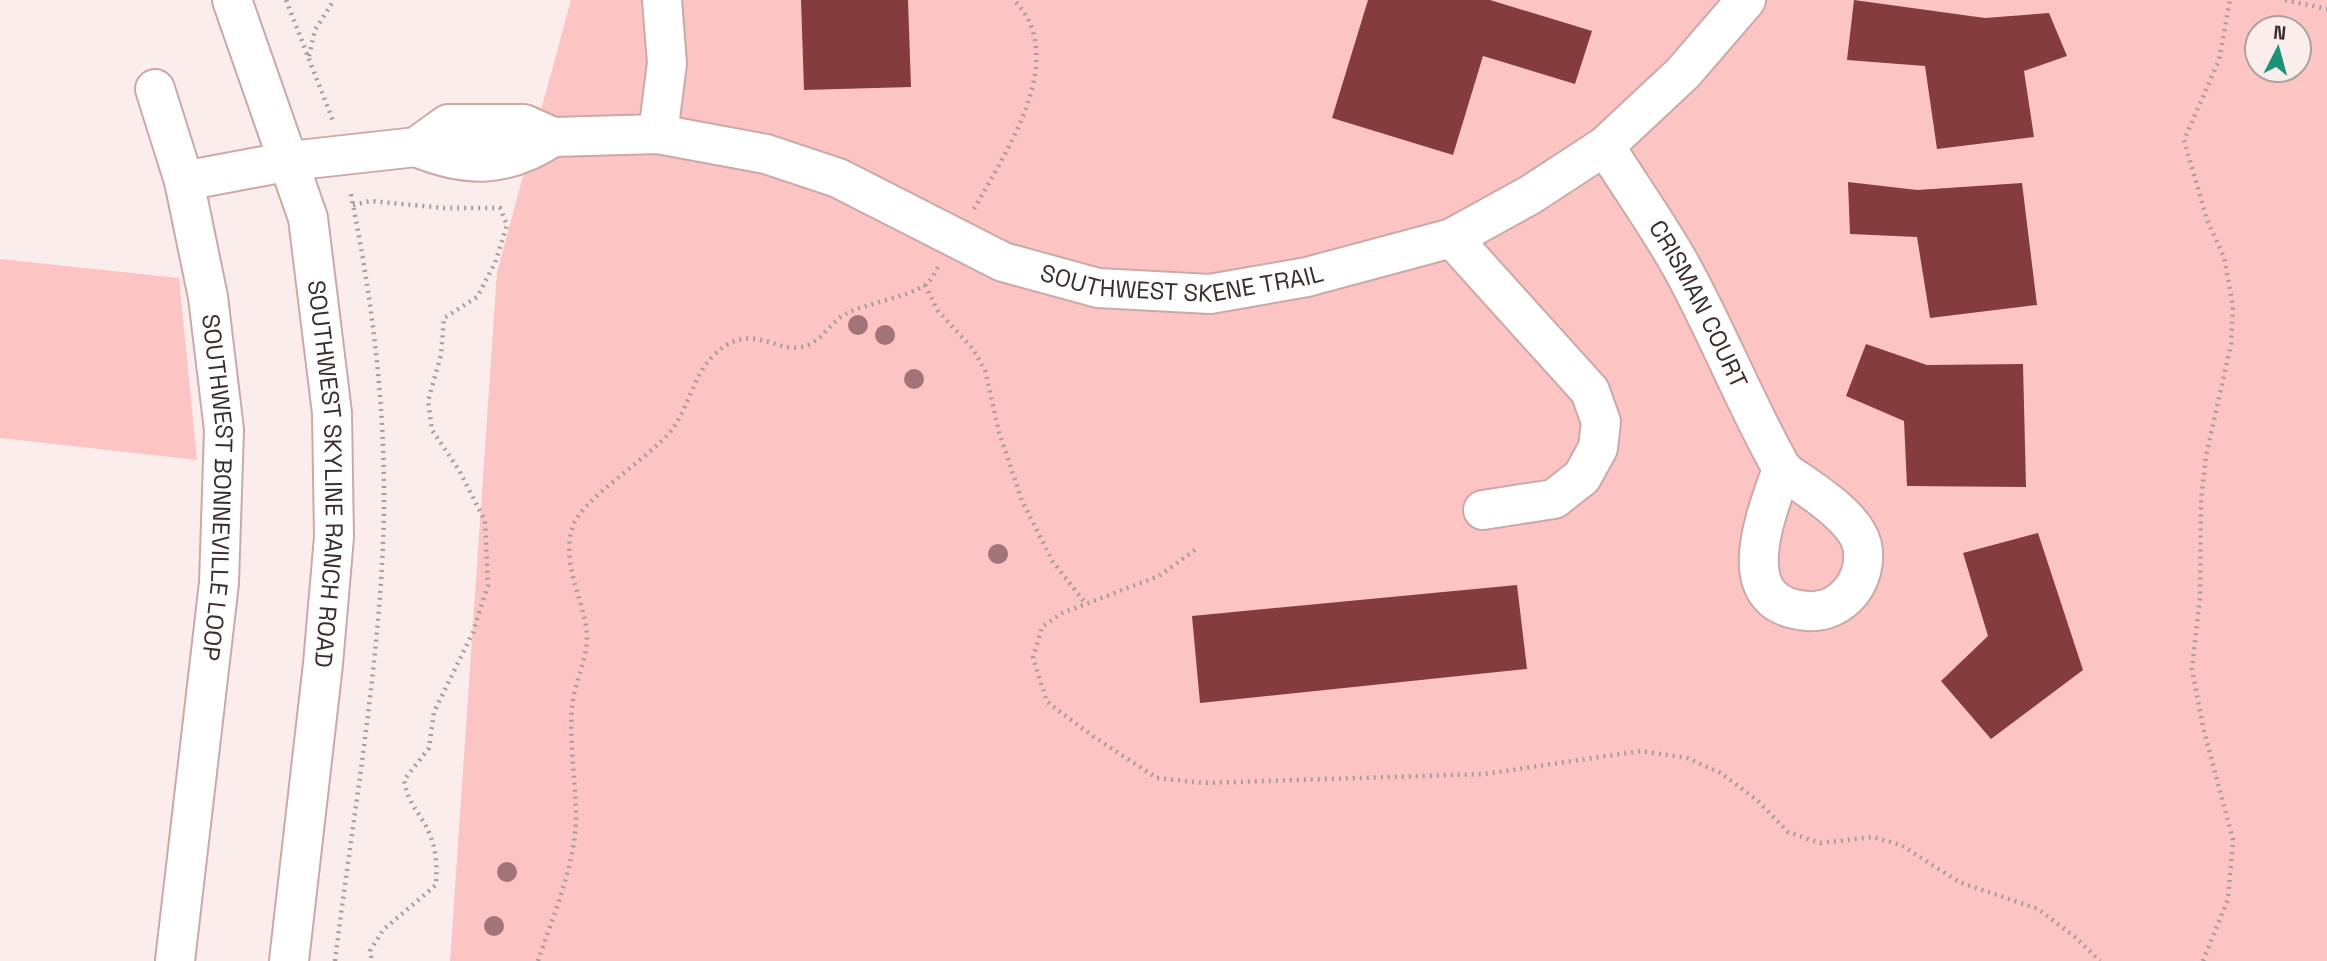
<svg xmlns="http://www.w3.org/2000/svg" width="2327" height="961" font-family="'Space Grotesk',sans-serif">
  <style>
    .green { fill: #fcc5c4; fill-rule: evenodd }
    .building { fill: #853c3f }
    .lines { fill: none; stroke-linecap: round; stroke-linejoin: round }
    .minor-casing { stroke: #cba9a8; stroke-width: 42 }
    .path { stroke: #aa9b9b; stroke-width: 4.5; stroke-dasharray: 2 5; stroke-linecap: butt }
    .minor { stroke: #fff; stroke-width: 38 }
    .tree { fill: #a27378 }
    .labels { text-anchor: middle; stroke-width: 7; stroke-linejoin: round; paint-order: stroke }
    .street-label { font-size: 24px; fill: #3b2d2d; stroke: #fceded }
  </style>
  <rect width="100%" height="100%" fill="#fceded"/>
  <path class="green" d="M571,0H2327V961H450L497,272ZM2257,28H2299V70H2257Z
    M0,259L179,278L197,460L0,438Z"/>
  <path class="building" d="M801,0H908L911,87L804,90Z
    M1368,0H1490L1592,31L1575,84L1483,56L1453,155L1332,118Z
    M1854,0L1985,18L2049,13L2067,56L2024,71L2034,137L1937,149L1925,66L1847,60Z
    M1848,182L1917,190L2022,183L2037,305L1930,318L1917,237L1850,234Z
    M1866,344L1927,365L2023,364L2026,487L1907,486L1904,421L1846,396Z
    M2038,533L2083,670L1991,739L1941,681L1988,636L1963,553Z
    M1517,585L1527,669L1200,703L1192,616Z"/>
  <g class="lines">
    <g class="minor-casing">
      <g id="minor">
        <path id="s1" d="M232,0L308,218L332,413L334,537L323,664L289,961"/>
        <path id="s2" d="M155,89L184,181L208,297L224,430L219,583L175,961"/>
        <path d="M658,134L667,63L662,0"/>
        <path id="s3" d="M1605,146C1630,186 1658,225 1681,266C1717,331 1744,401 1780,465C1785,474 1796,479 1804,485C1823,498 1856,521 1862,545C1869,579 1843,614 1807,611C1728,605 1766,515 1782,469"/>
        <path d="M416,147C467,168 506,168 553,137"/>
        <path id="s4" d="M184,181L290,161L416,147L448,124H524L553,137L658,134L766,154L838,178L1003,262L1098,288L1210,294L1307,277L1452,238L1530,195L1605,146L1683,73L1746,0"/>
        <path d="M1452,238L1590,391L1601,422L1598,448L1582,477L1554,499L1483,510"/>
      </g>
    </g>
    <path class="path" d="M286,0L333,121
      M2285,0L2327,9
      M309,56L315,30L334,0
      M353,205L370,201L444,208H500L507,225L495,263L477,297L444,318L441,355L428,401L432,430L459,470L485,521L488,585L473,632L434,712L429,748L404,780C409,808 421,812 430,835C437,852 437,868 436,885L383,930L370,951L372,961
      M974,209C1005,153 1071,58 1014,0
      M925,285L938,311L973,349L985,370L999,432L1022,501L1053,562L1086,604
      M1195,550L1159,576L1062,613L1042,627L1033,658L1047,702L1094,737L1157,778L1203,783L1484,774L1641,751L1687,758L1721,773L1758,801L1788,832L1820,843L1873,837L1901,845L1959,882L2038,909L2075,937L2100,961
      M335,961C352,823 377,683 383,544C388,425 374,307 350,190
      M538,961C553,916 575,866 576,818C576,781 569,745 572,707C574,684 588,658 587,635C584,597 560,565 573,526C583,498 648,459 671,431C688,409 693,377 712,357C752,315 779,360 810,344C824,337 833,320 847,313C868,303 909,297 926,284C931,281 935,272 938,267
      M2203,961L2228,899L2233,840L2203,727L2192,669L2200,597L2201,500L2206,456L2231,344L2233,306L2224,257L2207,220L2184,140L2219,60L2230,0"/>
    <use href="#minor" class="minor"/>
  </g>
  <g class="tree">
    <circle cx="858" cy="325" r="10"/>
    <circle cx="885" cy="335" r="10"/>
    <circle cx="914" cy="379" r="10"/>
    <circle cx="998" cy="554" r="10"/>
    <circle cx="507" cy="872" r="10"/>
    <circle cx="494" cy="926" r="10"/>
  </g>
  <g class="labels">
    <g class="street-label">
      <text dy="8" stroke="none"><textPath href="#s4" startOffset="1040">SOUTHWEST SKENE TRAIL</textPath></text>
      <text dy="8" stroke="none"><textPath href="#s3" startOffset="184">CRISMAN COURT</textPath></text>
      <text dy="8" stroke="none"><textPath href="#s1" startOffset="488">SOUTHWEST SKYLINE RANCH ROAD</textPath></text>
      <text dy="8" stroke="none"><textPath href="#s2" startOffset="406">SOUTHWEST BONNEVILLE LOOP</textPath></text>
    </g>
  </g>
  <g transform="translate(2278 49) rotate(6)"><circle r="33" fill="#fceded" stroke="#afa0a0" stroke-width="2"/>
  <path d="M0-5L12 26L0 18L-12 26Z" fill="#1c9276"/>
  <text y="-10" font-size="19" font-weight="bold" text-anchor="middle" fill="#3b2d2d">N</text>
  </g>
</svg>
